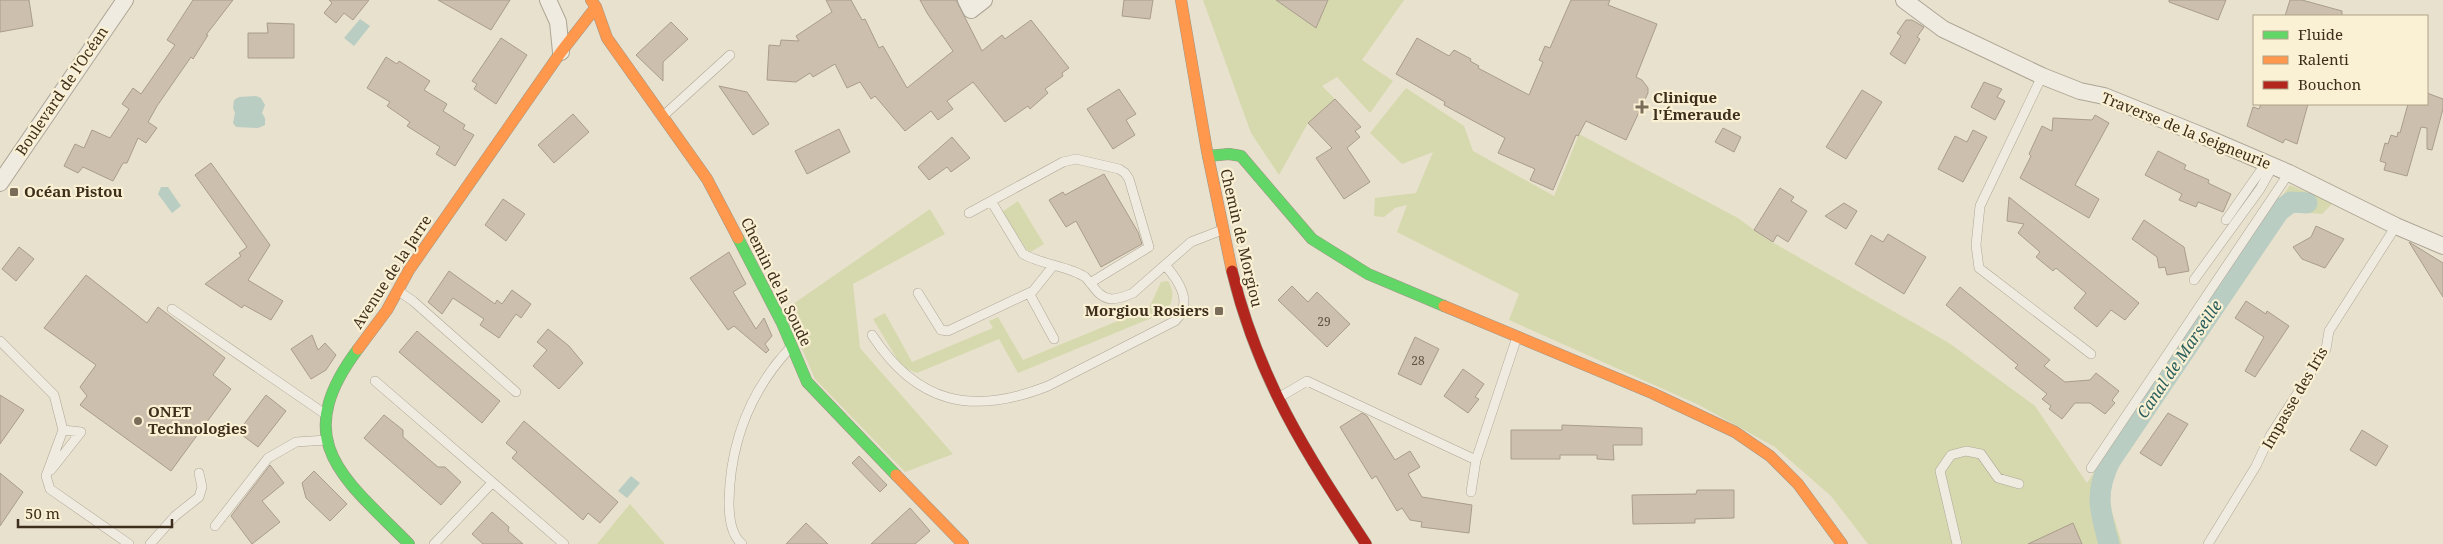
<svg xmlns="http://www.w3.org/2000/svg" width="2443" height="544" font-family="'Noto Serif',serif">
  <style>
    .green { fill: #d6d9ae }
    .water { fill: #b9cdc2 }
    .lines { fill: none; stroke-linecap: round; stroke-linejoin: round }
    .canal { stroke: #b9cdc2; stroke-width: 21 }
    .building { fill: #ccbfad; stroke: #a99c8c }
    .lane-casing { stroke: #ada696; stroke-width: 10 }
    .street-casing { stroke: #ada696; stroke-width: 18 }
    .fast-casing { stroke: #9d9586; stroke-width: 12 }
    .slow-casing { stroke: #9d9586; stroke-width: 12 }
    .jam-casing { stroke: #9d9586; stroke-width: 12 }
    .lane { stroke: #f0ebe0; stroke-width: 9 }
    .street { stroke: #f0ebe0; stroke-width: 16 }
    .fast { stroke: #63d668; stroke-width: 11 }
    .slow { stroke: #ff974d; stroke-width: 11 }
    .jam { stroke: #b3261e; stroke-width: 11 }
    .poi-dot { fill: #7a6d5a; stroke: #faf0d3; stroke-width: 2 }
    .labels { text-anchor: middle; stroke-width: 4.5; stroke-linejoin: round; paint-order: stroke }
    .number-label { font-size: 12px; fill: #625240 }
    .street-label { font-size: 15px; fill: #3e2e1c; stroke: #faf0d3 }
    .poi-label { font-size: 15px; font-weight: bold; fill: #3e2e1c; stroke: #faf0d3; text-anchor: start }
    .water-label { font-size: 16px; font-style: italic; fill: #2a5f5f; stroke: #faf0d3 }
  </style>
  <rect width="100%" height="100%" fill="#e8e1cd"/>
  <path class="green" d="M1203,0H1276L1316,28L1328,0H1404L1362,60L1393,81L1370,113L1337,77L1322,86L1335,99L1308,123L1279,175L1251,133Z
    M1406,88L1464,126L1473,151L1554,196L1579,134L1738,218L1765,238L1949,343L2035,406L2087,483L2290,185L2333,203L2322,214L2287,211L2113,473L2108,499L2122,544H1868L1831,496L1775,447L1699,405L1509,320L1519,294L1397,232L1407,205L1395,208L1384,217L1374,216L1375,198L1416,193L1433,152L1402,164L1370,133Z
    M1018,201L1044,244L1029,253L1002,212Z
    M930,209L945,234L853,284L860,348L953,454L905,472L815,379L786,312L796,302Z
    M1168,281C1175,293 1173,301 1166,312L1018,373L999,339L917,373L902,367L873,319L885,313L912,362L993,328L989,321L998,317L1023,360L1149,308L1161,282Z
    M630,504L665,544H597Z"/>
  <path class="water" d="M360,19L370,26L354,46L344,38Z
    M256,96L261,98L265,105L262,113L265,118V125L258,128L236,127L233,123L235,113L233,108L234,100L239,97Z
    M161,187H168L181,206L172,213L158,194Z
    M631,476L640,483L627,498L618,491Z"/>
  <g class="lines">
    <path class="canal" d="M2109,544C2100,511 2094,494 2110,461L2279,211L2291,202L2307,203"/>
  </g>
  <path class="building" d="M0,0H29L33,26L0,32Z
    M193,0H233L206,35H208L193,59L191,57L157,106L148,122L157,128L146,143L138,138L127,163H123L113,181L83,167L78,173L64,166L75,144L84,148L92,130L110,138L129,109L122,104L133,88L141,94L175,45L167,40Z
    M329,0H369L353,20L344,13L336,23L324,13L332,3Z
    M438,0H510L491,30Z
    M826,0H851L862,20L865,19L879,48L883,46L907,88L953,51L927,13L920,0H956L982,51L1002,35L1005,39L1031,20L1069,68L1062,73L1063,76L1045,89L1048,93L1030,109L1028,106L1005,122L973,82L947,101L953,109L938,120L931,111L905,131L875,96L871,99L860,82L847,88L835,64L813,77L810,73L796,82L767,80L769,45L780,46L781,40L799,41L796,36L832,12Z
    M1124,0H1153L1150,19L1122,16Z
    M1276,0H1328L1316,28Z
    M1571,0H1610L1608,5L1657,24L1636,77L1642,80L1648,88V93L1626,140L1586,121L1578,136L1576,135L1553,190L1530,180L1535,169L1498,153L1505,138L1444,105L1445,102L1396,74L1417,38L1449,56L1454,50L1471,59L1470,61L1479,66L1478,68L1529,95L1543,62L1539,60L1545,46L1550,48Z
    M2169,0H2226L2218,20L2169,2Z
    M2290,0H2302L2342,11V16H2285Z
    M1906,20H1912L1924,27L1917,37L1920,39L1905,64L1890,54L1901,36L1897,33Z
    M671,22L688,39L663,62V81L636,55Z
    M267,23L294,24V58H248V33H268Z
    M501,38L527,55L496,104L474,89L477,84L472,81Z
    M386,57L397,64L399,61L430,81L424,90L447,104L443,111L465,125L463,129L474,135L455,166L436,154L440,147L407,126L410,122L387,106L390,102L367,88Z
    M1984,82L2002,89L1997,97L2005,101L1995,120L1971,107Z
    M719,86L747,92L769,124L753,135Z
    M1119,89L1136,114L1126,120L1135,135L1113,149L1087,109Z
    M1862,90L1882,102L1846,159L1826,147Z
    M2427,93L2443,99V109L2432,150L2427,149V128L2421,127L2407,176L2384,170L2386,163L2380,161L2385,143L2388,144L2391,135L2397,137L2398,132L2400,133L2408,104H2427Z
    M1335,99L1361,127L1355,131L1360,137L1347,148L1370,182L1344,199L1316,158L1332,148L1308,123Z
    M2261,104H2308L2297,144L2285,139L2283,143L2247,126L2253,107L2259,109Z
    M573,114L589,132L554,163L538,145Z
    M2095,115L2109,123L2075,185L2099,199L2089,218L2020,178L2031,156L2029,154L2042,126L2052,131L2053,118L2092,120Z
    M1723,128L1741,137L1734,152L1715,142Z
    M839,129L850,152L807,174L795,151Z
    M1973,130L1987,137L1963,182L1938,169L1955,136L1967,142Z
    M952,137L970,158L951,172L947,167L929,180L918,167Z
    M2158,151L2186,165L2184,169L2209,180L2208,183L2231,194L2223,212L2198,202L2196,207L2179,200L2182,194L2145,175Z
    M211,163L270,245L248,280L283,301L271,320L244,305L242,308L205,284L241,256L239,253L247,247L195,175Z
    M1104,174L1138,232L1142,244L1101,267L1076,221L1066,227L1049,200L1063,192L1065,195Z
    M1780,188L1794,197L1791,201L1807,211L1788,242L1777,235L1773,242L1754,230Z
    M2009,197L2139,303L2125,320L2111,310L2097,327L2074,308L2086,293L2056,268L2053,271L2036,257L2040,252L2018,233L2024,224L2007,221Z
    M503,199L525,214L506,241L485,225Z
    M1844,203L1857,211L1846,229L1825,216Z
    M2144,220L2184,247L2189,271L2167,275L2165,267L2159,268L2157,257L2132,239Z
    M2316,226L2344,239L2325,268L2302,259L2293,247L2311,237Z
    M1888,234L1926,257L1904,294L1855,264L1871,235L1883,242Z
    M2409,242L2443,263V297Z
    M19,247L34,259L16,281L2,269Z
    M729,252L746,284L733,292L756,329L764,318L772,336L765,344L769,350L766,353L734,326L728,330L690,278Z
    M449,271L495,304L497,300L502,304L512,290L531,304L521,318L516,314L499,338L480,325L484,319L453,298L442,314L428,302Z
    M86,275L147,323L158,307L225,358L213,375L231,389L171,471L80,405L87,396L80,387L96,365L44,328Z
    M1292,286L1308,302L1317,292L1350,324L1327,347L1278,300Z
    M1960,287L2050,360L2044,366L2065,382L2090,380L2096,373L2119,391L2112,400L2115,403L2105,414L2090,403H2075L2062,419L2049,409L2051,406L2042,399L2047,394L2015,368L2018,365L1946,305Z
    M2246,301L2266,314L2267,311L2289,326L2255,377L2245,371L2264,337L2235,318Z
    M548,329L569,346L583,363L559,389L533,366L547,350L537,342Z
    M417,331L500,401L482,423L399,352Z
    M312,335L318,350L325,343L336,355L326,370L311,379L291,349Z
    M1415,337L1439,349L1421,385L1398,374Z
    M1463,369L1484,384L1475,397L1479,399L1468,413L1444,396Z
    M0,395L24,410L0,444Z
    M266,395L286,411L258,447L238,432Z
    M1362,413L1367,416L1395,460L1410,451L1420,467L1408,474L1422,497L1472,505L1469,533L1421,527L1422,522L1410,520L1402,508L1397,511L1376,476L1372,479L1340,427Z
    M2168,413L2188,424L2161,466L2140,453Z
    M384,415L403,430V437L425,456L438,467H445L461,482L441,505L364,438Z
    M524,421L618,502L600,523L588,513L583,520L512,458L517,452L506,443Z
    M1562,425L1642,428V445H1613L1614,460L1597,459V455H1560V459H1511V430H1562Z
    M2362,430L2388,446L2376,466L2350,450Z
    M859,456L887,485L880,492L852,463Z
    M270,465L284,483L262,501L280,522L252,544L231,516Z
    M314,471L347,504L330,521L306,498L302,483Z
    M0,473L23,492L0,526Z
    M1697,490H1734V518L1695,519V523L1633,524L1632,495L1696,494Z
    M910,508L930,531L915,544H871Z
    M492,512L509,527L508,531L523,544H483L472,534Z
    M806,523L828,544H786Z
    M2073,523L2082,544H2028Z"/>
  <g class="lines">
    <g class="lane-casing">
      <path id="lane" d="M2042,76L1980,206L1976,245L1979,268L2091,354
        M662,117L730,55
        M991,201L1023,254C1040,264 1071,267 1085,277C1094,285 1097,297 1111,299C1119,299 1126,296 1133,293L1191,242L1222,230
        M969,213L1063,162L1076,159L1119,169L1125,173L1129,179L1149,247L1090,283
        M2226,220L2266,163
        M2194,280L2260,189L2273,166
        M400,292L413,301L516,392
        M918,293L941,330L948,331L1033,291L1053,266
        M1029,293L1054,339
        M172,309L325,414
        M872,335C917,404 972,416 1048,386L1175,321C1194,303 1179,281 1165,265
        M0,341L54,395L63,430L46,476L50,489L129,544
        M375,381L564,544
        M1278,398L1307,381L1476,460
        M2091,468L2289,173
        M51,470L81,432L63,430
        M1471,492L1476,460L1517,337
        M215,526L268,458L296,442L327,440
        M150,544L175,516L199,497L202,487L199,473
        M434,544L492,483
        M742,544C731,535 729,515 729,502C730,444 750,391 790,348
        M1957,544L1940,471L1951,455L1966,451L1981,454L1998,478L2019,484
        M2208,544L2256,466L2270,436L2326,349L2329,331L2396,226"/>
    </g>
    <g class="street-casing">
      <path id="street" d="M548,0L558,22L561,52
        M966,0L971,10L984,0
        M1904,0L1943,29L2042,76L2080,91L2104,96L2203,136L2289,173L2396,226L2443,246
        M0,183L125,0"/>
    </g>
    <g class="fast-casing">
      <path id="fast" d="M1208,156L1229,154L1241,156L1312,239L1368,274L1444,306
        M738,238L782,323L807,382L896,475
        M358,349C288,442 344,478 409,544"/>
    </g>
    <g class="slow-casing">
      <path id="slow" d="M591,0L596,7L607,38L707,179L738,238
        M1181,0L1207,151L1232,271
        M1444,306L1652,393L1735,432L1770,456L1798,484L1842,544
        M358,349L387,310L409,270L561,52L596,7
        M896,475L963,544"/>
    </g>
    <g class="jam-casing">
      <path id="jam" d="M1232,271C1258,379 1306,453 1366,544"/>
    </g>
    <use href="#lane" class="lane"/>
    <use href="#street" class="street"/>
    <use href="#fast" class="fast"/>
    <use href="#slow" class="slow"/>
    <use href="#jam" class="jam"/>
  </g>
  <g class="poi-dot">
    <path d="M1639.5 99.5h5v5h5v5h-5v5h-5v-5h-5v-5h5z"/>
    <rect x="9" y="187" width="10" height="10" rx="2.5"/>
    <rect x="1214" y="306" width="10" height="10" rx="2.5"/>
    <circle cx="138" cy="421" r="5"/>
  </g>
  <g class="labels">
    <g class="number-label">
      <text x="1324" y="326">29</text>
      <text x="1418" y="365">28</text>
    </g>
    <g class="street-label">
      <text transform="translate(62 91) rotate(-56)" y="5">Boulevard de l'Océan</text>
      <text transform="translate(2186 131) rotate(22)" y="5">Traverse de la Seigneurie</text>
      <text transform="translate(1241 238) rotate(77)" y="5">Chemin de Morgiou</text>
      <text transform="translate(392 272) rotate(-57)" y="5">Avenue de la Jarre</text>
      <text transform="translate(776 282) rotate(64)" y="5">Chemin de la Soude</text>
      <text transform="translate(2295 398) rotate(-60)" y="5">Impasse des Iris</text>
    </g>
    <g class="poi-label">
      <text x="1653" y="103">Clinique<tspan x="1653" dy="17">l'Émeraude</tspan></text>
      <text x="24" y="197">Océan Pistou</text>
      <text x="1209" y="316" text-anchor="end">Morgiou Rosiers</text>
      <text x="148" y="417">ONET<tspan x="148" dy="17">Technologies</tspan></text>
    </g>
    <g class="water-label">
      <text transform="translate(2179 359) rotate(-56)" y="6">Canal de Marseille</text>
    </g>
  </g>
  <rect x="2253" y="15" width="175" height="90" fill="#faf0d3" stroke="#afa28a"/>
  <rect x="2263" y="31" width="25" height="8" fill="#63d668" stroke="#afa28a"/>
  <text x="2298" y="40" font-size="15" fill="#3e2e1c">Fluide</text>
  <rect x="2263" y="56" width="25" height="8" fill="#ff974d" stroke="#afa28a"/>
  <text x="2298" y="65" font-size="15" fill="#3e2e1c">Ralenti</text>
  <rect x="2263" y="81" width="25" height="8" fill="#b3261e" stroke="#afa28a"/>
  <text x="2298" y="90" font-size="15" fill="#3e2e1c">Bouchon</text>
  <path d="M18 519v8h154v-8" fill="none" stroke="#3e2e1c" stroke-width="2.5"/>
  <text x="25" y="519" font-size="15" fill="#3e2e1c" stroke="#faf0d3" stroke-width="4" paint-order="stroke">50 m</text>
</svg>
